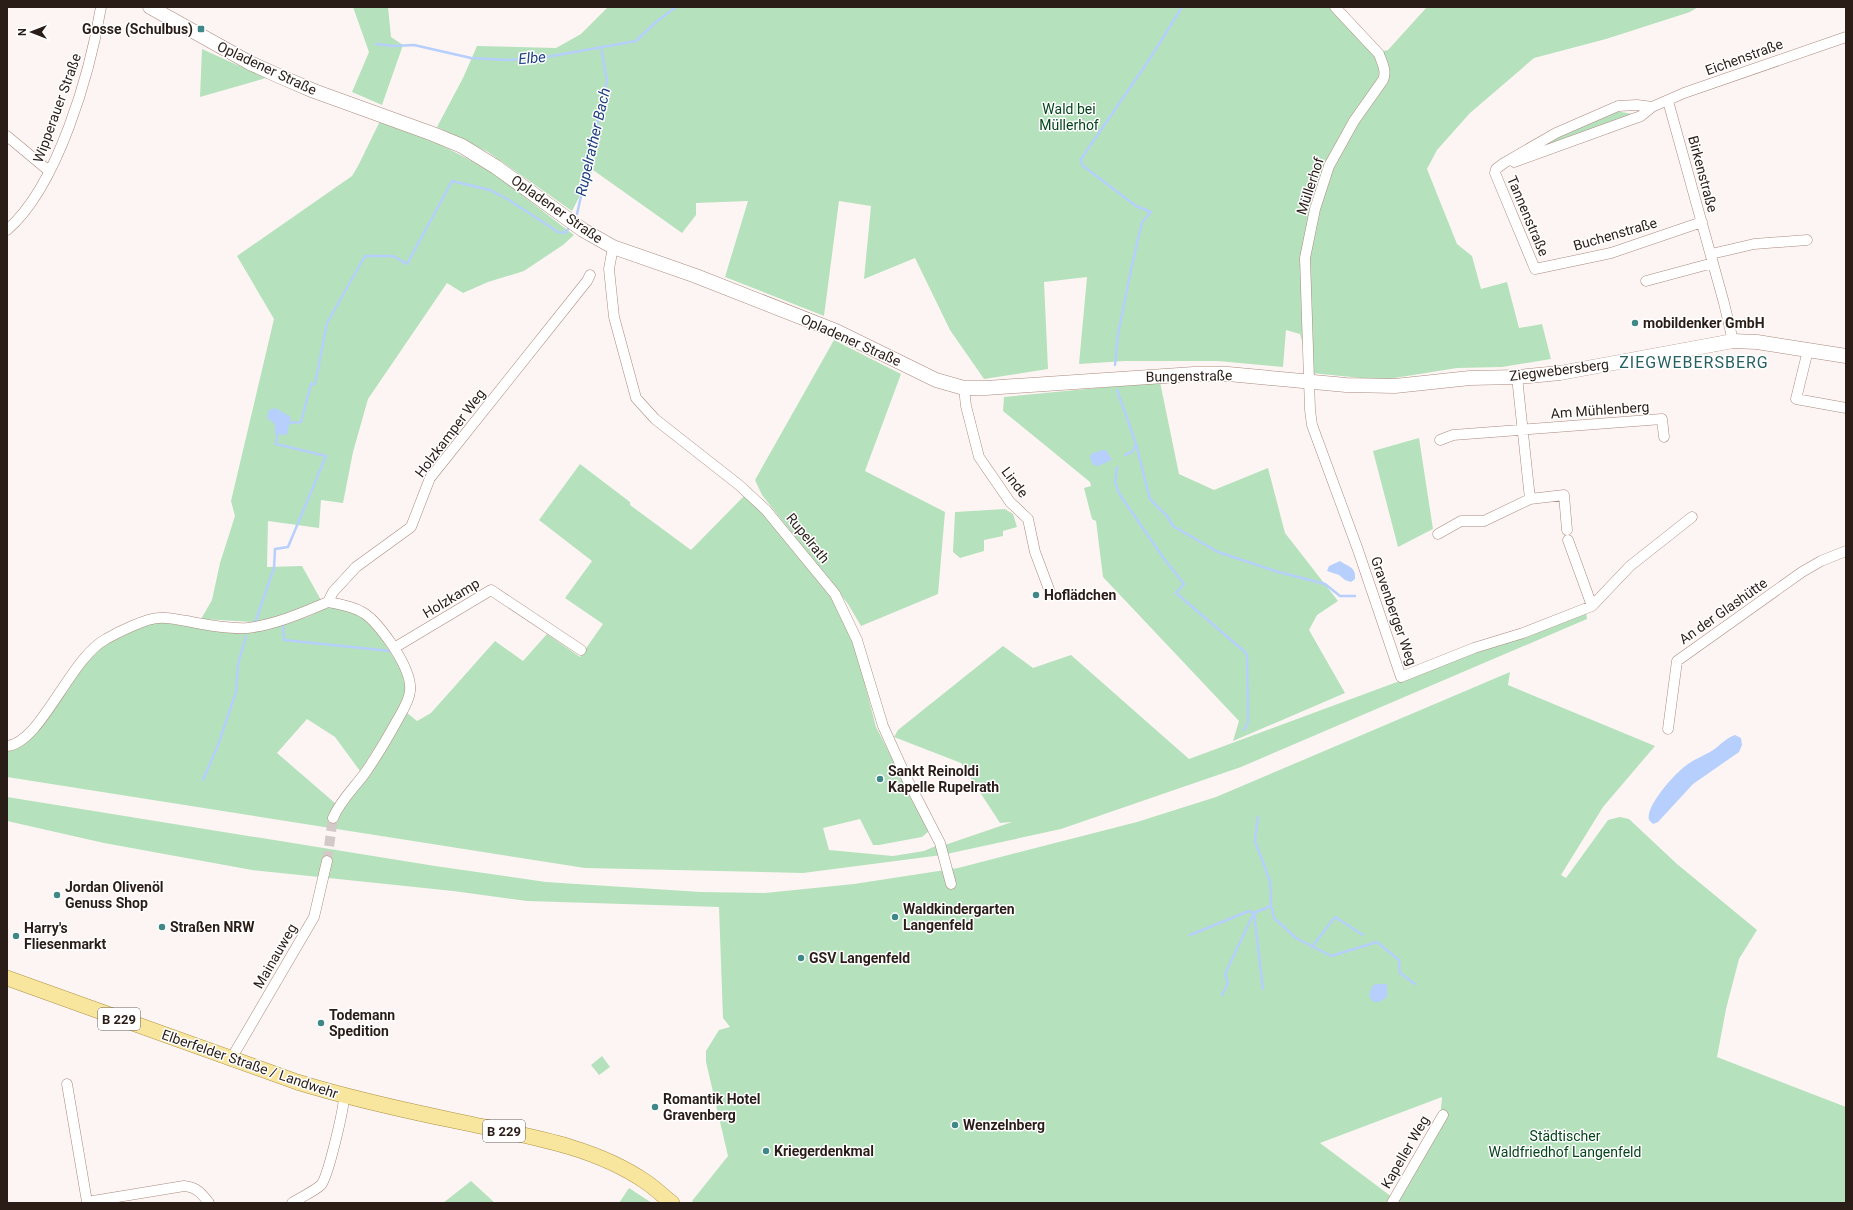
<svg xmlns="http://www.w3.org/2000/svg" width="1853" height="1210" font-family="Roboto,sans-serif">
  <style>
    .green { fill: #b5e2bc; fill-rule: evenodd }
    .water { fill: #b6cffc }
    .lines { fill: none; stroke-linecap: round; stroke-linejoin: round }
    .stream { stroke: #b6cffc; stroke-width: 2.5 }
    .street-tunnel { stroke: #d3cac7; stroke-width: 10; stroke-dasharray: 10 5; stroke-linecap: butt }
    .street-casing { stroke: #ab8a7e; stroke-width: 11 }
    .secondary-casing { stroke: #ab8a7e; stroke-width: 15 }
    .primary-casing { stroke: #ad9346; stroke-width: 16 }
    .street { stroke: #fff; stroke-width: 10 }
    .secondary { stroke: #fff; stroke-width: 14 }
    .primary { stroke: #f8e59e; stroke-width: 15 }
    .poi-dot { fill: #408888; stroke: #fff; stroke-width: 1.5 }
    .labels { text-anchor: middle; stroke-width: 3; stroke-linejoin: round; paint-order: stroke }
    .shield { fill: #fff; stroke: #6a615d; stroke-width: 1 }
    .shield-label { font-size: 13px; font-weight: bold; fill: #2a1d18 }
    .poi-label { font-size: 14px; font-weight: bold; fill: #2a1d18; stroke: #fff; text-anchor: start }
    .street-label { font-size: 14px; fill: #2a1d18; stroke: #fff }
    .park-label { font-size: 14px; fill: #04441a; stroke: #fff }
    .water-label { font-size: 15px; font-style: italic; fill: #204182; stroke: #fff }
    .quarter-label { font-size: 16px; letter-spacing: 1px; fill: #276161; stroke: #fff }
  </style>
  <rect width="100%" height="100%" fill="#fdf5f3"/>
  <path class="green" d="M353,7H388L391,37L403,45L382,105L352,92L369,52Z
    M608,7H1333L1373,53L1388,50L1427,7H1698L1690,12L1606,39L1534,58L1470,113L1437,150L1427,169L1457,244L1472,256L1481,289L1507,282L1519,328L1542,324L1551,359L1502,367L1457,368L1382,380L1311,373L1300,334L1286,330L1283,367L1218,361H1125L1079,364L1087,277L1044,282L1048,369L984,379L950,330L915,258L864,279L871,206L839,201L824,316L725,277L748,201L696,203V215L682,233L593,170L572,211L488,152L437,127L463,78L477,46L556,48L581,34Z
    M202,49L266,78L200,97Z
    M1616,111L1638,115L1539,152L1536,147Z
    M380,121L443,146L489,170L574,235L563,245L524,271L488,282L463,293L447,283L368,399L353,452L343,503L321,500L319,528L268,521L267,567L302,566L321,600L267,621L253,622L201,619L212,600L220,563L235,516L231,501L274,319L237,256L352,176L358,166Z
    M834,340L901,374L865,471L945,512L938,594L861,626L848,604L762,495L755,480Z
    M1160,382L1179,474L1214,490L1268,468L1285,533L1338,601L1317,615L1309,630L1345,693L1233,741L1239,721L1103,577L1096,521L1092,519L1084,488L1091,486L1090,482L1003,411L1004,397Z
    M1419,438L1433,529L1398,547L1373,451Z
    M580,464L630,502V505L691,550L745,495L760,508L830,594L854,642L876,727L929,831L922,837L879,845H873L860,819L823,828L829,850L893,856L924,851L938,845L942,846L1012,822L1000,823L961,763L894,737L898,730L1003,646L1033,668L1071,655L1189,759L1586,612L1587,619L1241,767L1061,829L942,855L803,873L585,868L7,777V751H11L31,736L97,649L153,621L238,634L307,617L329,607L358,613L372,624L401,669L406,690L398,712L360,771L335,737L307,719L277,753L343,810L386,749L406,712L417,721L431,713L495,641L523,661L547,634L580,657L603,624L565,598L592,561L539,520Z
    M1005,509L1013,514L1017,527L1003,531V536L984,540V551L960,558L953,552L955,512Z
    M1510,672L1508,685L1655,746L1603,807L1561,875L1566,878L1608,820L1620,817L1629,819L1677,864L1757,930L1739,959L1726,1009L1717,1057L1846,1107V1203H694L692,1201L728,1156L706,1062V1051L719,1030L730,1027L723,1018L719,907L527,901L453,891L252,870L104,843L7,821V797L435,866L546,882L701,892L765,893L854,884L958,868L1137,822L1216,797ZM1442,1097L1441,1109L1392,1197L1320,1143Z
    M602,1056L610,1067L599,1075L591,1065Z
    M471,1181L495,1203H443Z
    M629,1188L652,1203H619Z"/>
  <path class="water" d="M275,408L291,417L287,435L275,434V424L267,418L269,410Z
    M1102,450H1106L1112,460L1098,466L1093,465L1090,457L1091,454Z
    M1340,561C1349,567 1356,567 1355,579L1351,582L1345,580L1339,575L1327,571L1329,566Z
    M1735,735L1741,738L1742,745L1739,752L1693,784L1658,822L1653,824L1649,820C1645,806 1676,772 1688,764C1695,759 1703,756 1710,752C1719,747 1725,738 1735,735Z
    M1376,984H1387V997L1379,1002H1373L1369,996L1372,986Z"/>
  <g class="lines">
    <path class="stream" d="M376,44L393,46L414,45L471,58L507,60L541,58L636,41L656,22L676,7
      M577,214L607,81L601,47
      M1115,365L1118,334L1131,270L1142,222L1151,212L1136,206L1082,165L1081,159L1149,60L1182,7
      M1117,390L1136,444L1132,452L1125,455
      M287,423L301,422L311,384H315L327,323L365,256H393L407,264L452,181L490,190L509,200L558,232L565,233L569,228
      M1136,444L1150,499L1167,516L1173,526L1218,552L1275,571L1325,584L1340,596H1355
      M1117,467L1115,483L1120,495L1165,560L1184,584L1176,593L1244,651L1247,655L1248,714V723L1244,730
      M255,623L274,568L275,549L288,547L326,456L276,444L278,432
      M283,624L284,640L390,651
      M203,780L218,745L236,692L238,664L246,636
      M1258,817L1255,841L1270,881L1271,906L1274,918L1296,938L1331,956L1377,942L1399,960L1400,973L1415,984
      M1190,935L1249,911L1254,913L1263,989
      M1312,947L1335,917L1363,935
      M1222,995L1228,983L1225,974L1254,913L1271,906"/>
    <path class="street-tunnel" d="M327,861L333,818"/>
    <g class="street-casing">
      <path id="street" d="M1335,7L1379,54C1382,63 1387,71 1383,80L1354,121L1329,166L1315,209L1305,258L1310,410L1312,425L1358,550L1401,677L1474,648L1523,633L1592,606L1630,566L1692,517
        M1668,101L1724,303L1733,341
        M7,136L49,171
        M1514,162L1641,116L1652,107
        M1702,222L1611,253L1535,269L1495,173L1496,169L1504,163L1556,133L1618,106L1637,105L1652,107L1684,93L1846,37
        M7,230C58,186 90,73 101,7
        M613,247L609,269L614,317L636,398L655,419L739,485L766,510L835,594L857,640L883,726L907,779L940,843L951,884
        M1711,254L1754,244L1807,240
        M1646,281L1713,263
        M1808,350L1796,399L1846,408
        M1517,377L1530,499
        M964,388L966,406L979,457L1010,502L1028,519L1035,552L1050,592
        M1440,440L1453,435L1662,419L1664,437
        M1438,534L1461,521H1484L1530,499L1564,495L1567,530
        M1568,540L1592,606
        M328,602C364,608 370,614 391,643C399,655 412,676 410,691C409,701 403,710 398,719C388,737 377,756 365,773C354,788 340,801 333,818
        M394,648L491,590L581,650
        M1668,729L1677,661L1802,572L1821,561L1846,551
        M7,746C41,743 70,658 106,639C118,632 147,618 159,618C168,617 178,620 187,621C206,625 227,629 247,628C275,625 302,613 328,602L333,592L356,567L411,527L430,478L587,281L590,275
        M231,1059L314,917L327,861
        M67,1084L87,1202L184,1186C197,1187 202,1194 209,1203
        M292,1203C301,1197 313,1192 321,1185C328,1177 344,1109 344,1096
        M1392,1203L1443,1115"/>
    </g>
    <g class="secondary-casing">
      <path id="secondary" d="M150,7L250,63L279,76L314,91L433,134L462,146L496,167L583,230L613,247L696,276L836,331L936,380L964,388H986L1194,374H1228L1346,385L1395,386L1470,378L1517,377L1560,373L1733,341L1757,342L1846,356"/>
    </g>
    <g class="primary-casing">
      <path id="primary" d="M7,978L297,1082C349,1098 403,1110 456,1121C520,1135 591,1144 646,1182C655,1188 663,1196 672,1203"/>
    </g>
    <use href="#street" class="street"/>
    <use href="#secondary" class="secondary"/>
    <use href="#primary" class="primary"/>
  </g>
  <g class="poi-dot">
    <rect x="197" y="25" width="8" height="8" rx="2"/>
    <circle cx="1635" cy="323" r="4"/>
    <circle cx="1036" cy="595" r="4"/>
    <circle cx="880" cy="779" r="4"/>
    <circle cx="57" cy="895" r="4"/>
    <circle cx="895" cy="917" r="4"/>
    <circle cx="162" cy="927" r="4"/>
    <circle cx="16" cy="936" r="4"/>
    <circle cx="801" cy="958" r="4"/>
    <circle cx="321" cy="1023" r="4"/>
    <circle cx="655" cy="1107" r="4"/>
    <circle cx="955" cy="1125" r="4"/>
    <circle cx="766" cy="1151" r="4"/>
  </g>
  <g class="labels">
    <g class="shield">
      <rect x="98" y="1008" width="42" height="22" rx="3"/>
      <rect x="483" y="1120" width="42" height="22" rx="3"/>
    </g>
    <g class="shield-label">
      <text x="119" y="1024">B 229</text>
      <text x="504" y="1136">B 229</text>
    </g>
    <g class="poi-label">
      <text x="193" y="34" text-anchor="end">Gosse (Schulbus)</text>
      <text x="1643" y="328">mobildenker GmbH</text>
      <text x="1044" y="600">Hoflädchen</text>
      <text x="888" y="776">Sankt Reinoldi<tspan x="888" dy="16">Kapelle Rupelrath</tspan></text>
      <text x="65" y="892">Jordan Olivenöl<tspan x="65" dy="16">Genuss Shop</tspan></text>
      <text x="903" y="914">Waldkindergarten<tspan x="903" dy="16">Langenfeld</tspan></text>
      <text x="170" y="932">Straßen NRW</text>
      <text x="24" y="933">Harry's<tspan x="24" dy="16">Fliesenmarkt</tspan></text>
      <text x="809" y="963">GSV Langenfeld</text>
      <text x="329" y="1020">Todemann<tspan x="329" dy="16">Spedition</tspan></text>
      <text x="663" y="1104">Romantik Hotel<tspan x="663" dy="16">Gravenberg</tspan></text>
      <text x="963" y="1130">Wenzelnberg</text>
      <text x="774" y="1156">Kriegerdenkmal</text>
    </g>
    <g class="street-label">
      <text transform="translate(1744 57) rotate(-20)" y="5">Eichenstraße</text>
      <text transform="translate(267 68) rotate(25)" y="5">Opladener Straße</text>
      <text transform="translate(57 108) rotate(-70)" y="5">Wipperauer Straße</text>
      <text transform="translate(1703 174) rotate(75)" y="5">Birkenstraße</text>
      <text transform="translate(1310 186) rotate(-72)" y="5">Müllerhof</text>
      <text transform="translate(557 209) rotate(35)" y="5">Opladener Straße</text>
      <text transform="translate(1528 216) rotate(67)" y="5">Tannenstraße</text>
      <text transform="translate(1615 234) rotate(-16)" y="5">Buchenstraße</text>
      <text transform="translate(851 340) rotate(24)" y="5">Opladener Straße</text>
      <text transform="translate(1559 370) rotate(-7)" y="5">Ziegwebersberg</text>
      <text transform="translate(1189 376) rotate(-1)" y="5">Bungenstraße</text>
      <text transform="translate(1600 410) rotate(-4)" y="5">Am Mühlenberg</text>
      <text transform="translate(450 433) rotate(-53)" y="5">Holzkamper Weg</text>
      <text transform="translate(1015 482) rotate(53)" y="5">Linde</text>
      <text transform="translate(808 538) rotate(51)" y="5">Rupelrath</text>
      <text transform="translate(451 598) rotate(-31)" y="5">Holzkamp</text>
      <text transform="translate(1394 611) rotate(71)" y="5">Gravenberger Weg</text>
      <text transform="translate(1723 611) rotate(-35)" y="5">An der Glashütte</text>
      <text transform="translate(275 956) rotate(-60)" y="5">Mainauweg</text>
      <text transform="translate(250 1064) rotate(19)" y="5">Elberfelder Straße / Landwehr</text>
      <text transform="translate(1405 1152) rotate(-60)" y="5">Kapeller Weg</text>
    </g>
    <g class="park-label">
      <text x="1069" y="114">Wald bei<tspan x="1069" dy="16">Müllerhof</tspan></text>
      <text x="1565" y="1141">Städtischer<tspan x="1565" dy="16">Waldfriedhof Langenfeld</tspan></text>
    </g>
    <g class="water-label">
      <text transform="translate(532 58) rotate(-5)" y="5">Elbe</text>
      <text transform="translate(593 142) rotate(-77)" y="5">Rupelrather Bach</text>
    </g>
    <g class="quarter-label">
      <text x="1694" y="368">ZIEGWEBERSBERG</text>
    </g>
  </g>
  <rect width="1853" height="1210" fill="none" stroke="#2a1d18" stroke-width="16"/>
  <g transform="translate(32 32) rotate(270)" stroke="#ffffff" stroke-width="3" paint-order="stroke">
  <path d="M0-3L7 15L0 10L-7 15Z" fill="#2a1d18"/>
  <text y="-6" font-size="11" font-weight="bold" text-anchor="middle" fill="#2a1d18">N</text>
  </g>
</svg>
